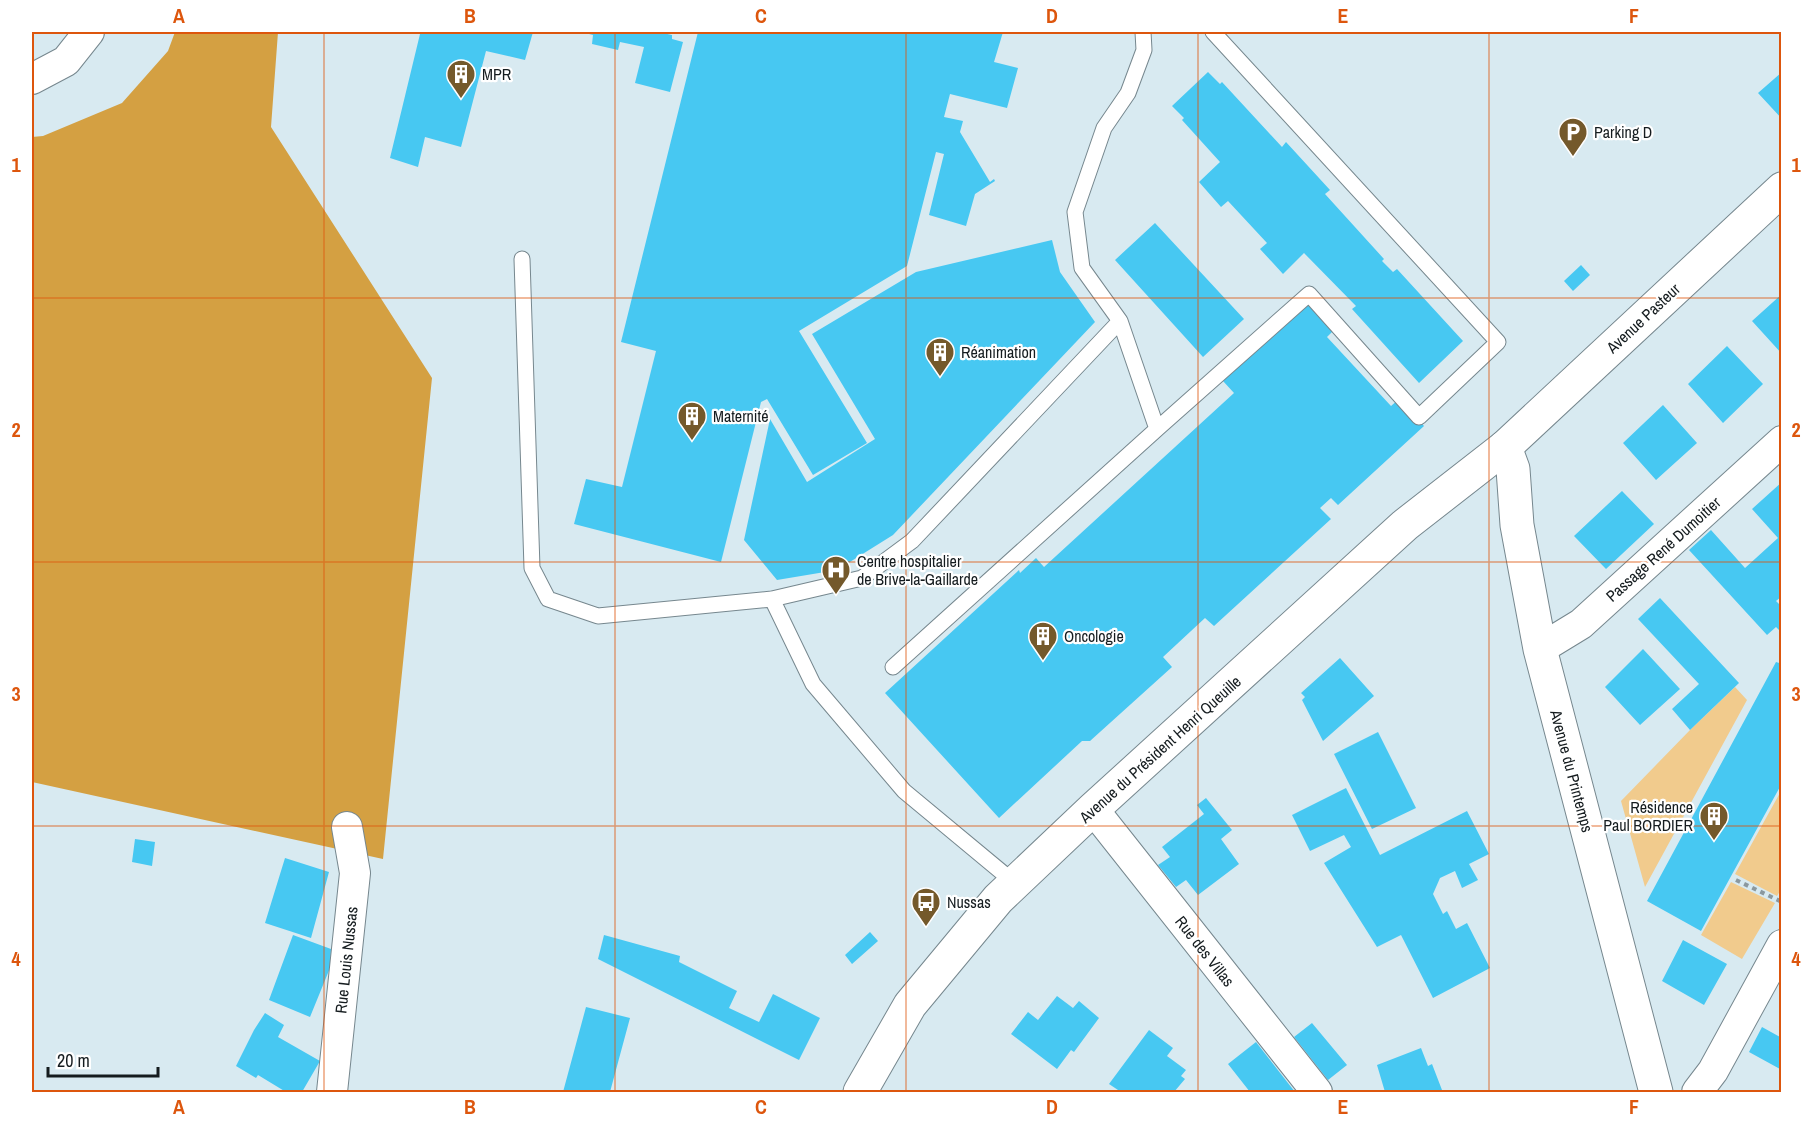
<svg xmlns="http://www.w3.org/2000/svg" width="1813" height="1124" font-family="'Archivo Narrow',sans-serif">
  <style>
    .green { fill: #f1cb8d }
    .forest { fill: #d4a042 }
    .building { fill: #47c8f2 }
    .lines { fill: none; stroke-linecap: round; stroke-linejoin: round }
    .service-casing { stroke: #76878e; stroke-width: 17 }
    .minor-casing { stroke: #76878e; stroke-width: 32 }
    .tertiary-casing { stroke: #76878e; stroke-width: 35 }
    .secondary-casing { stroke: #76878e; stroke-width: 35 }
    .path { stroke: #8b989e; stroke-width: 4; stroke-dasharray: 4.5 4.5; stroke-linecap: butt }
    .service { stroke: #fff; stroke-width: 15 }
    .minor { stroke: #fff; stroke-width: 30 }
    .tertiary { stroke: #fff; stroke-width: 33 }
    .secondary { stroke: #fff; stroke-width: 33 }
    .grid { fill: none; stroke: #dd560d; stroke-width: 1.5; stroke-opacity: 0.55 }
    .labels { text-anchor: middle; stroke-width: 4.5; stroke-linejoin: round; paint-order: stroke }
    .poi-label { font-size: 16px; fill: #151c1f; stroke: #fff; text-anchor: start }
    .street-label { font-size: 16px; fill: #151c1f; stroke: #fff }
    .neatline { fill: none; stroke: #dd560d; stroke-width: 2 }
    .grid-label { font-size: 20px; text-anchor: middle; font-weight: bold; fill: #dd560d }
  </style>
  <rect width="100%" height="100%" fill="#d8eaf1"/>
  <path class="green" d="M1735,687L1747,700L1645,887L1621,801L1690,730Z
    M1781,791L1782,888L1777,896L1735,874Z
    M1731,882L1775,903L1742,959L1701,935Z"/>
  <path class="forest" d="M175,32H278L271,127L432,378L383,859L32,782V137L43,136L122,103L168,51Z"/>
  <path class="building" d="M415,32H533L525,60L486,51L461,147L425,137L418,167L390,158L420,34Z
    M581,32H658L672,35V39L683,42L670,92L635,83L644,47L620,42L618,50L592,44L593,35Z
    M698,32H1003L994,62L1018,68L1007,108L950,94L944,117L963,121L960,132L990,182L994,179L995,181L975,194L966,226L929,215L944,154L936,152L907,266L799,331L867,443L813,475L767,399L761,402L721,562L574,524L586,479L622,487L656,351L621,342Z
    M1208,72L1220,84L1222,82L1282,147L1286,142L1330,190L1325,194L1384,259L1382,261L1393,272L1397,269L1463,341L1419,383L1352,309L1356,306L1304,253L1283,274L1260,249L1267,243L1228,201L1221,207L1199,182L1220,162L1182,120L1184,118L1172,106Z
    M1782,72V119L1758,93Z
    M1155,223L1244,319L1203,357L1115,260Z
    M1052,240L1060,272L1095,322L893,535L837,570L777,580L744,540L770,419L807,482L875,439L812,334L916,272Z
    M1581,265L1590,275L1573,291L1564,281Z
    M1782,294V354L1752,321Z
    M1310,302L1335,329L1327,337L1391,406L1399,399L1424,426L1338,505L1331,498L1320,508L1331,519L1214,626L1205,618L1163,657L1172,667L1090,741H1082L999,818L885,693L1019,570L1020,573L1036,558L1044,567L1234,393L1223,381Z
    M1727,346L1763,384L1723,423L1688,384Z
    M1663,405L1697,443L1656,480L1623,443Z
    M1782,482V596L1776,601L1782,607V633L1776,627L1767,635L1689,550L1711,530L1745,568L1778,538L1752,509Z
    M1622,491L1654,524L1606,569L1574,536Z
    M1660,598L1739,683L1690,730L1672,709L1699,684L1638,619Z
    M1643,649L1680,689L1640,725L1605,687Z
    M1340,658L1374,696L1323,741L1302,700L1305,697L1301,693Z
    M1776,662L1782,664V783L1701,931L1647,901Z
    M1378,732L1416,808L1372,829L1334,754Z
    M1346,788L1380,855L1467,811L1489,854L1469,864L1478,880L1462,888L1455,871L1440,878L1433,894L1443,914L1447,911L1456,929L1467,923L1490,968L1433,998L1401,935L1377,947L1324,863L1351,847L1344,835L1310,851L1292,815Z
    M1206,798L1232,830L1221,839L1239,864L1198,895L1186,880L1176,887L1158,865L1170,857L1162,847L1204,814L1197,805Z
    M135,839L155,842L152,866L132,862Z
    M285,858L329,872L311,938L265,923Z
    M870,932L878,941L852,964L845,955Z
    M293,935L331,949L330,968L310,1017L269,1000Z
    M604,935L680,956L679,962L737,991L729,1008L759,1022L773,994L820,1018L799,1060L598,959Z
    M1683,940L1727,964L1704,1005L1662,981Z
    M1057,996L1073,1008L1079,1001L1099,1018L1074,1052L1071,1050L1057,1069L1011,1034L1028,1012L1038,1020Z
    M586,1007L630,1018L610,1092H563Z
    M265,1013L284,1025L278,1037L320,1061L302,1092H286L258,1075L256,1078L236,1066L254,1030Z
    M1312,1023L1347,1065L1328,1080L1294,1037Z
    M1762,1027L1782,1038V1070L1749,1052Z
    M1149,1030L1173,1048L1167,1056L1186,1070L1181,1076L1185,1079L1174,1092H1121L1109,1084Z
    M1256,1042L1295,1092H1250L1228,1064Z
    M1421,1048L1428,1066L1432,1064L1442,1090L1437,1092H1385L1377,1065Z"/>
  <g class="lines">
    <g class="service-casing">
      <path id="service" d="M522,259L532,568L548,599L598,616L772,599L862,578L912,541L1120,321L1082,268L1075,212L1104,128L1128,93L1144,50L1143,32
        M1120,321L1157,429L1309,294L1419,417L1498,342L1213,32
        M772,599L813,684L904,791L1016,884
        M893,667L1157,429"/>
    </g>
    <g class="minor-casing">
      <path id="minor" d="M32,79L66,61L89,32
        M1540,649L1581,624L1782,441
        M1093,809L1317,1092
        M332,1092L355,873L347,827
        M1697,1092L1713,1071L1782,945"/>
    </g>
    <g class="tertiary-casing">
      <path id="tertiary" d="M1505,447L1513,469L1517,525L1540,649L1656,1092"/>
    </g>
    <g class="secondary-casing">
      <path id="secondary" d="M860,1092L910,1005L998,899L1093,809L1405,525L1505,447L1782,189"/>
    </g>
    <path class="path" d="M1736,880L1782,902"/>
    <use href="#service" class="service"/>
    <use href="#minor" class="minor"/>
    <use href="#tertiary" class="tertiary"/>
    <use href="#secondary" class="secondary"/>
  </g>
  <path class="grid" d="M324,32V1092M615,32V1092M906,32V1092M1198,32V1092M1489,32V1092M32,298H1782M32,562H1782M32,826H1782"/>
  <defs>
    <g id="building-pin" transform="scale(1.5)"><path d="M0 17L-7.5 6A9.5 9.5 0 1 1 7.5 6Z" fill="#74592b" stroke="#fff"/><path d="M-4-6H4V6H1V3H-1V6H-4ZM-2.5-4.3h1.7v1.8h-1.7ZM.8-4.3h1.7v1.8H.8ZM-2.5-1h1.7V.8h-1.7ZM.8-1h1.7V.8H.8Z" fill="#fff"/></g>
    <g id="parking-pin" transform="scale(1.5)"><path d="M0 17L-7.5 6A9.5 9.5 0 1 1 7.5 6Z" fill="#74592b" stroke="#fff"/><path d="M-3.5-5.5H1a3.5 3.5 0 0 1 0 7H-1V5.5H-3.5ZM-1-3.4V-.6H.8a1.4 1.4 0 0 0 0-2.8Z" fill="#fff"/></g>
    <g id="hospital-pin" transform="scale(1.5)"><path d="M0 17L-7.5 6A9.5 9.5 0 1 1 7.5 6Z" fill="#74592b" stroke="#fff"/><path d="M-5-5h3v3.5h4V-5h3V5h-3V1.5h-4V5h-3Z" fill="#fff"/></g>
    <g id="bus-pin" transform="scale(1.5)"><path d="M0 17L-7.5 6A9.5 9.5 0 1 1 7.5 6Z" fill="#74592b" stroke="#fff"/><path d="M-5-6H5V4H4V6H2V4H-2V6H-4V4H-5ZM-3.5-4V0h7V-4ZM-3.5 1.2v1.5H-2V1.2ZM2 1.2v1.5H3.5V1.2Z" fill="#fff"/></g>
  </defs>
  <g fill-rule="evenodd">
    <use href="#building-pin" x="461" y="74"/>
    <use href="#parking-pin" x="1573" y="132"/>
    <use href="#building-pin" x="940" y="352"/>
    <use href="#building-pin" x="692" y="416"/>
    <use href="#hospital-pin" x="836" y="570"/>
    <use href="#building-pin" x="1043" y="636"/>
    <use href="#building-pin" x="1714" y="816"/>
    <use href="#bus-pin" x="926" y="902"/>
  </g>
  <g class="labels">
    <g class="poi-label">
      <text x="482" y="80">MPR</text>
      <text x="1594" y="138">Parking D</text>
      <text x="961" y="358">Réanimation</text>
      <text x="713" y="422">Maternité</text>
      <text x="857" y="567">Centre hospitalier<tspan x="857" dy="18">de Brive-la-Gaillarde</tspan></text>
      <text x="1064" y="642">Oncologie</text>
      <text x="1693" y="813" text-anchor="end">Résidence<tspan x="1693" dy="18">Paul BORDIER</tspan></text>
      <text x="947" y="908">Nussas</text>
    </g>
    <g class="street-label">
      <text transform="translate(1643 318) rotate(-43)" y="6">Avenue Pasteur</text>
      <text transform="translate(1663 549) rotate(-42)" y="6">Passage René Dumoitier</text>
      <text transform="translate(1160 749) rotate(-42)" y="6">Avenue du Président Henri Queuille</text>
      <text transform="translate(1572 771) rotate(75)" y="6">Avenue du Printemps</text>
      <text transform="translate(1205 951) rotate(52)" y="6">Rue des Villas</text>
      <text transform="translate(346 960) rotate(-84)" y="6">Rue Louis Nussas</text>
    </g>
  </g>
  <rect width="1813" height="1124" fill="none" stroke="#ffffff" stroke-width="66"/>
  <path d="M48 1067v9h110v-9" fill="none" stroke="#151c1f" stroke-width="3"/>
  <text x="57" y="1067" font-size="18" fill="#151c1f" stroke="#ffffff" stroke-width="4.5" paint-order="stroke">20 m</text>
  <rect x="33" y="33" width="1747" height="1058" class="neatline"/>
  <g class="grid-label">
    <text x="179" y="23">A</text>
    <text x="470" y="23">B</text>
    <text x="761" y="23">C</text>
    <text x="1052" y="23">D</text>
    <text x="1343" y="23">E</text>
    <text x="1634" y="23">F</text>
    <text x="16" y="172">1</text>
    <text x="1796" y="172">1</text>
    <text x="16" y="437">2</text>
    <text x="1796" y="437">2</text>
    <text x="16" y="701">3</text>
    <text x="1796" y="701">3</text>
    <text x="16" y="966">4</text>
    <text x="1796" y="966">4</text>
    <text x="179" y="1114">A</text>
    <text x="470" y="1114">B</text>
    <text x="761" y="1114">C</text>
    <text x="1052" y="1114">D</text>
    <text x="1343" y="1114">E</text>
    <text x="1634" y="1114">F</text>
  </g>
</svg>
